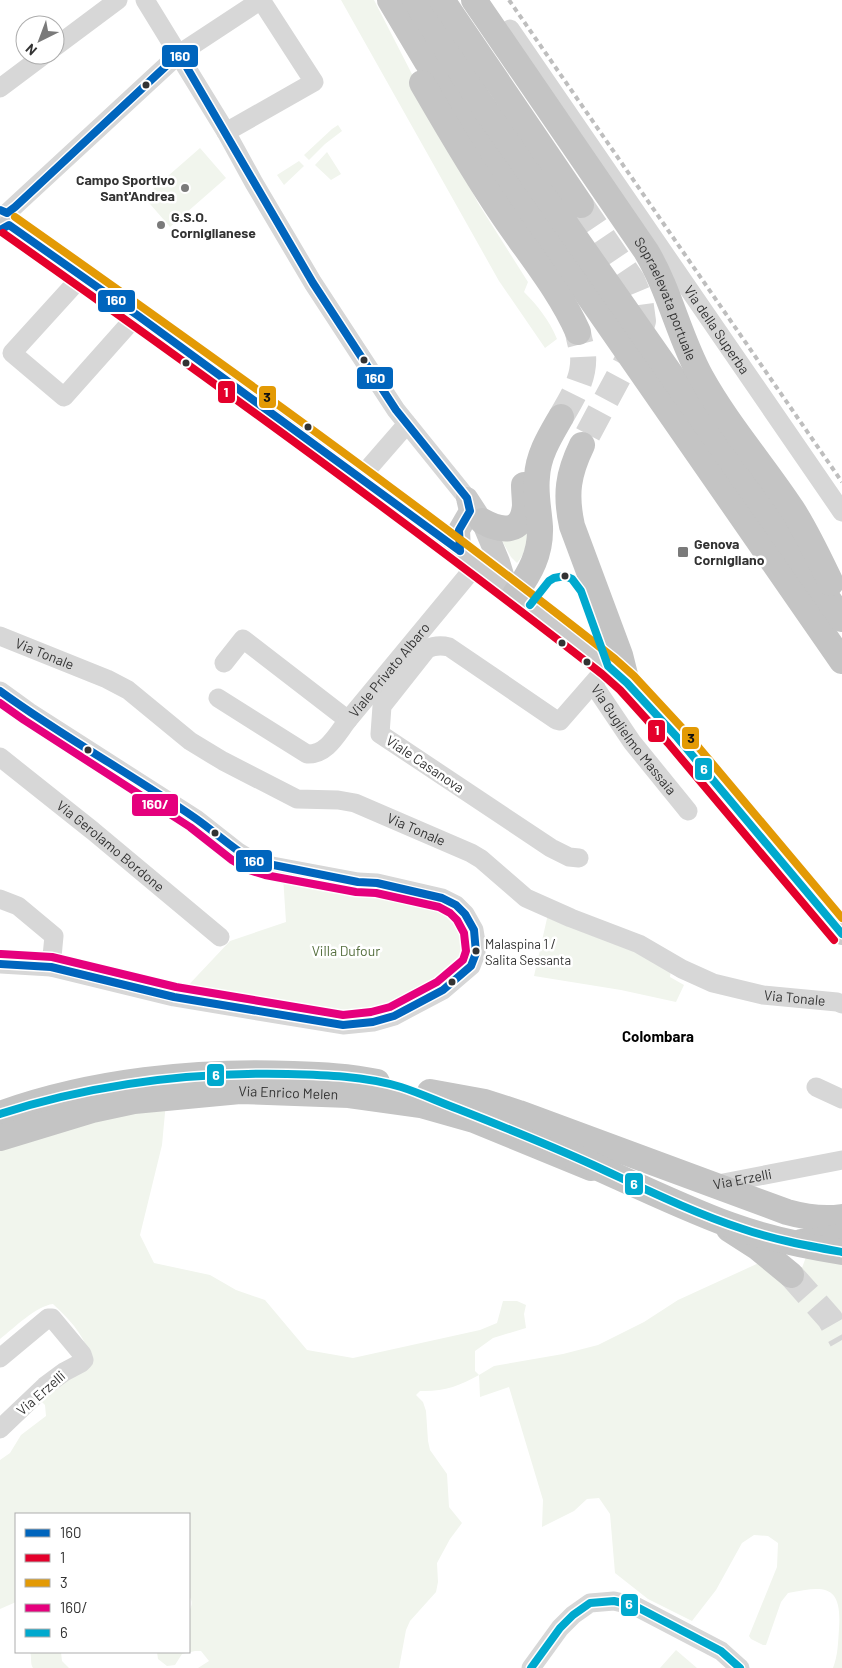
<svg xmlns="http://www.w3.org/2000/svg" width="842" height="1668" font-family="Barlow,sans-serif">
  <style>
    .green { fill: #f1f5ed }
    .lines { fill: none; stroke-linecap: round; stroke-linejoin: round }
    .highway-tunnel { stroke: #d6d6d6; stroke-width: 26; stroke-dasharray: 26 13; stroke-linecap: butt }
    .minor { stroke: #d7d7d7; stroke-width: 19 }
    .major { stroke: #cacaca; stroke-width: 22 }
    .highway { stroke: #c4c4c4; stroke-width: 26 }
    .rail { stroke: #bebebe; stroke-width: 4; stroke-dasharray: 5 4; stroke-linecap: butt }
    .highway-bridge { stroke: #c4c4c4; stroke-width: 26 }
    .bus-1-casing { stroke: #fff; stroke-width: 11 }
    .bus-2-casing { stroke: #fff; stroke-width: 11 }
    .bus-3-casing { stroke: #fff; stroke-width: 11 }
    .bus-4-casing { stroke: #fff; stroke-width: 11 }
    .bus-5-casing { stroke: #fff; stroke-width: 11 }
    .bus-1 { stroke: #0065bd; stroke-width: 8 }
    .bus-2 { stroke: #e4002b; stroke-width: 8 }
    .bus-3 { stroke: #e39a05; stroke-width: 8 }
    .bus-4 { stroke: #e5007d; stroke-width: 8 }
    .bus-5 { stroke: #00a9ce; stroke-width: 8 }
    .bus-dot { fill: #333; stroke: #fff; stroke-width: 2 }
    .poi-dot { fill: #7a7a7a; stroke: #fff; stroke-width: 2 }
    .labels { text-anchor: middle; stroke-width: 5; stroke-linejoin: round; paint-order: stroke }
    .bus-label { font-size: 13px; fill: #333; stroke: #fff; text-anchor: start }
    .poi-label { font-size: 14px; font-weight: bold; fill: #333; stroke: #fff; text-anchor: start }
    .street-label { font-size: 14px; fill: #333; stroke: #fff }
    .park-label { font-size: 14px; fill: #56703f; stroke: #fff }
    .neighbourhood-label { font-size: 15px; font-weight: bold; fill: #000; stroke: #fff }
    .line-badge { stroke: #fff; stroke-width: 2 }
    .badge-label { font-size: 14px; text-anchor: middle; font-weight: bold; fill: #fff }
    .pale-badge-label { font-size: 14px; text-anchor: middle; font-weight: bold; fill: #111 }
  </style>
  <rect width="100%" height="100%" fill="#fff"/>
  <path class="green" d="M341,0H374L478,203L528,282L524,292C538,306 549,320 557,339L545,348L499,281Z
    M338,125L342,131L325,144L309,160L304,155L332,129Z
    M200,148L226,178L170,227L144,197Z
    M327,152L341,174L331,180L315,165Z
    M299,161L304,166L284,185L277,175Z
    M527,526C528,539 526,553 517,563L511,557L500,537Z
    M283,876L428,900L452,911L464,929L466,955L459,965L422,992L392,1007L370,1013L321,1017L181,993L230,941L286,922Z
    M548,914L639,948L671,969L670,977L684,985L676,1002L621,990L534,976Z
    M166,1102L162,1145L140,1235L154,1263L210,1275L236,1290L265,1300L307,1350L353,1358L480,1330L497,1323L503,1301H517L526,1305L524,1314L526,1328L493,1338L475,1351V1371L479,1375L494,1366L563,1354L598,1345L644,1322L678,1300L761,1262L792,1280L802,1268L807,1254L842,1260V1668H833C838,1655 838,1643 839,1629C842,1585 826,1585 788,1593L781,1602L766,1645H763L751,1639L749,1636L777,1567L778,1543L768,1536L754,1535L742,1543L716,1590L692,1621L648,1599L615,1573L610,1514L599,1498L587,1499L574,1511L542,1527L543,1500L509,1387L480,1397L479,1375C460,1386 442,1392 420,1391L416,1395L423,1402L426,1411L428,1441L430,1450L447,1474L449,1507L462,1523L450,1539L437,1563L438,1582L436,1592L410,1621L406,1630L399,1668H198L209,1661L201,1651H195L182,1654L175,1665L167,1666L158,1659L157,1652H189V1611C192,1606 193,1601 189,1596V1514H16V1602L0,1609V1460L10,1453L21,1435L46,1416L45,1405L41,1401L92,1359C82,1333 73,1323 53,1304C36,1306 14,1328 0,1339V1141Z
    M676,1650L697,1668H660Z
    M30,1652H61L62,1661L69,1668H33C30,1664 32,1657 30,1652Z"/>
  <g class="lines">
    <path class="highway-tunnel" d="M581,205L632,280L640,299L643,321L636,344L582,445
      M561,417C572,398 585,378 583,355C582,348 579,340 578,332
      M791,1275L830,1319L842,1340"/>
    <g class="minor">
      <path d="M145,0L226,132L254,183L313,283L396,410L467,498"/>
      <path id="s1" d="M510,29L842,512"/>
      <path d="M55,47L118,0"/>
      <path d="M0,88L44,55"/>
      <path d="M7,213L179,54L261,0L314,82L226,132"/>
      <path d="M82,276L12,353L64,397L137,315"/>
      <path d="M360,478L407,424"/>
      <path id="s2" d="M0,636L107,679L128,690L190,741L223,761L297,799L338,800L355,803L471,853L481,859L526,898L571,918L639,944L682,969L713,983L763,995L837,1002L842,1004"/>
      <path id="s3" d="M224,663L243,639L348,720L477,564"/>
      <path id="s4" d="M593,684L632,742L688,811"/>
      <path d="M0,691L29,712L196,819L238,852L253,861L267,865L358,882L377,883L442,898L456,905L465,914L474,930L476,942V953L471,966L443,990L394,1016L373,1022L343,1025L174,997L51,967L0,964"/>
      <path d="M218,698L307,754C327,755 337,734 348,720"/>
      <path id="s5" d="M0,757L93,831L220,937"/>
      <path d="M579,858L569,857L551,848L380,734L382,706L427,649C435,645 441,645 449,647L556,720L560,721L608,666"/>
      <path d="M0,899L18,906L54,936L51,967"/>
      <path d="M816,1087L842,1099"/>
      <path id="s6" d="M713,1185L842,1160"/>
      <path d="M0,1358L48,1318H52L82,1354L84,1360L81,1363L64,1372L45,1386L0,1429"/>
      <path d="M531,1668L560,1628L573,1615L590,1603L614,1601L635,1606L721,1651L740,1668"/>
    </g>
    <path class="major" d="M9,225L137,315L472,560L608,666L627,683L676,736L842,934
      M467,498L482,521L499,562L507,588
      M460,551L459,530L470,511L467,498"/>
    <g class="highway">
      <path d="M390,0L427,62L463,115L842,661"/>
      <path d="M415,0L481,103L842,619"/>
      <path d="M442,0L581,205"/>
      <path id="s7" d="M474,0L646,251C670,291 679,337 701,377C727,424 763,465 792,509C807,532 819,558 831,583"/>
      <path d="M422,83C448,128 474,173 504,217C529,254 560,291 578,332"/>
      <path d="M582,445C568,474 565,494 572,526L620,655L627,683"/>
      <path d="M482,521C502,532 522,534 525,506C525,499 524,492 524,485"/>
      <path d="M515,594C530,573 541,554 540,527C539,510 535,494 537,477C538,455 550,436 561,417"/>
      <path d="M430,1092L485,1102L519,1113L787,1212C805,1217 823,1220 842,1217"/>
      <path d="M0,1114C91,1081 197,1070 293,1074C321,1075 349,1076 377,1082"/>
      <path id="s8" d="M0,1138L92,1110L134,1101L240,1091L349,1095L421,1105L474,1120L591,1168"/>
      <path d="M729,1229L757,1247L791,1275"/>
      <path d="M801,1242L819,1241L842,1236"/>
    </g>
    <path class="rail" d="M509,0L842,482"/>
    <path class="highway-bridge" d="M572,1156C624,1179 676,1205 730,1225C766,1238 804,1246 842,1252"/>
    <g class="bus-1-casing">
      <path id="bus-1" d="M0,210L7,213L15,207L179,54L313,283L396,410L467,498L470,511L459,530L460,551
        M0,230L9,225L137,315L460,551
        M0,691C63,737 131,774 195,818C215,832 232,848 253,861L358,882L377,883L442,898L456,905L465,914L474,930L476,953L471,966L443,990L394,1016L373,1022L343,1025L174,997L51,967L0,964"/>
    </g>
    <g class="bus-2-casing">
      <path id="bus-2" d="M3,233C206,376 406,521 602,674L620,690L668,743L834,940"/>
    </g>
    <g class="bus-3-casing">
      <path id="bus-3" d="M15,217C218,360 420,505 615,659L634,676L684,730L842,918"/>
    </g>
    <g class="bus-4-casing">
      <path id="bus-4" d="M0,703L24,720L190,827L232,860L249,870L265,875L356,892L376,893L439,907L450,913L457,920L464,933L466,951L463,960L437,982L390,1007L371,1012L343,1015L176,987L52,957L1,954"/>
    </g>
    <g class="bus-5-casing">
      <path id="bus-5" d="M530,605L549,581L554,578L565,576L572,579L581,591L608,666L627,683L676,736L842,934
        M0,1114C94,1084 189,1072 287,1074C325,1075 364,1076 401,1087C420,1093 439,1102 458,1109C504,1127 549,1145 593,1165C643,1188 691,1212 743,1229C775,1240 809,1246 842,1252
        M531,1668L560,1628L573,1615L590,1603L614,1601L635,1606L721,1651L740,1668"/>
    </g>
    <use href="#bus-1" class="bus-1"/>
    <use href="#bus-2" class="bus-2"/>
    <use href="#bus-3" class="bus-3"/>
    <use href="#bus-4" class="bus-4"/>
    <use href="#bus-5" class="bus-5"/>
  </g>
  <g class="bus-dot">
    <circle cx="146" cy="85" r="4.5"/>
    <circle cx="364" cy="360" r="4.5"/>
    <circle cx="186" cy="363" r="4.5"/>
    <circle cx="308" cy="427" r="4.5"/>
    <circle cx="565" cy="576" r="4.5"/>
    <circle cx="562" cy="643" r="4.5"/>
    <circle cx="587" cy="662" r="4.5"/>
    <circle cx="88" cy="750" r="4.5"/>
    <circle cx="215" cy="833" r="4.5"/>
    <circle cx="476" cy="951" r="4.5"/>
    <circle cx="452" cy="982" r="4.5"/>
  </g>
  <g class="poi-dot">
    <circle cx="185" cy="188" r="5"/>
    <circle cx="161" cy="225" r="5"/>
    <rect x="677" y="546" width="12" height="12" rx="2.5"/>
  </g>
  <g class="labels">
    <g class="bus-label">
      <text x="485" y="949">Malaspina 1 /<tspan x="485" dy="16">Salita Sessanta</tspan></text>
    </g>
    <g class="poi-label">
      <text x="175" y="185" text-anchor="end">Campo Sportivo<tspan x="175" dy="16">Sant'Andrea</tspan></text>
      <text x="171" y="222">G.S.O.<tspan x="171" dy="16">Corniglianese</tspan></text>
      <text x="694" y="549">Genova<tspan x="694" dy="16">Cornigliano</tspan></text>
    </g>
    <g class="street-label">
      <text dy="5" stroke="none"><textPath href="#s7" startOffset="356">Sopraelevata portuale</textPath></text>
      <text dy="5" stroke="none"><textPath href="#s1" startOffset="365">Via della Superba</textPath></text>
      <text dy="5" stroke="none"><textPath href="#s2" startOffset="48">Via Tonale</textPath></text>
      <text dy="5" stroke="none"><textPath href="#s3" startOffset="228">Viale Privato Albaro</textPath></text>
      <text dy="5" stroke="none"><textPath href="#s4" startOffset="69">Via Guglielmo Massaia</textPath></text>
      <text transform="translate(425 764) rotate(34)" y="5">Viale Casanova</text>
      <text dy="5" stroke="none"><textPath href="#s2" startOffset="466">Via Tonale</textPath></text>
      <text dy="5" stroke="none"><textPath href="#s5" startOffset="142">Via Gerolamo Bordone</textPath></text>
      <text dy="5" stroke="none"><textPath href="#s2" startOffset="886">Via Tonale</textPath></text>
      <text dy="5" stroke="none"><textPath href="#s8" startOffset="294">Via Enrico Melen</textPath></text>
      <text dy="5" stroke="none"><textPath href="#s6" startOffset="30">Via Erzelli</textPath></text>
      <text transform="translate(41 1393) rotate(-41)" y="5">Via Erzelli</text>
    </g>
    <g class="park-label">
      <text x="346" y="956">Villa Dufour</text>
    </g>
    <g class="neighbourhood-label">
      <text x="658" y="1042">Colombara</text>
    </g>
  </g>
  <g class="line-badge">
    <rect x="161" y="44" width="38" height="24" rx="5" fill="#0065bd"/>
    <rect x="97" y="289" width="39" height="24" rx="5" fill="#0065bd"/>
    <rect x="356" y="366" width="38" height="24" rx="5" fill="#0065bd"/>
    <rect x="217" y="380" width="19" height="24" rx="5" fill="#e4002b"/>
    <rect x="258" y="385" width="19" height="24" rx="5" fill="#e39a05"/>
    <rect x="647" y="719" width="19" height="24" rx="5" fill="#e4002b"/>
    <rect x="681" y="726" width="19" height="24" rx="5" fill="#e39a05"/>
    <rect x="694" y="757" width="19" height="24" rx="5" fill="#00a9ce"/>
    <rect x="131" y="793" width="48" height="24" rx="5" fill="#e5007d"/>
    <rect x="235" y="849" width="38" height="24" rx="5" fill="#0065bd"/>
    <rect x="206" y="1063" width="19" height="24" rx="5" fill="#00a9ce"/>
    <rect x="624" y="1172" width="20" height="24" rx="5" fill="#00a9ce"/>
    <rect x="620" y="1593" width="19" height="24" rx="5" fill="#00a9ce"/>
  </g>
  <g class="badge-label">
    <text x="180" y="61">160</text>
    <text x="116" y="305">160</text>
    <text x="375" y="383">160</text>
    <text x="226" y="397">1</text>
    <text x="657" y="735">1</text>
    <text x="704" y="774">6</text>
    <text x="155" y="809">160/</text>
    <text x="254" y="866">160</text>
    <text x="216" y="1080">6</text>
    <text x="634" y="1189">6</text>
    <text x="629" y="1609">6</text>
  </g>
  <g class="pale-badge-label">
    <text x="267" y="402">3</text>
    <text x="691" y="743">3</text>
  </g>
  <rect x="15" y="1513" width="175" height="140" fill="#ffffff" stroke="#adadad"/>
  <rect x="25" y="1529" width="25" height="8" fill="#0065bd" stroke="#adadad"/>
  <text x="60" y="1538" font-size="15" fill="#333333">160</text>
  <rect x="25" y="1554" width="25" height="8" fill="#e4002b" stroke="#adadad"/>
  <text x="60" y="1563" font-size="15" fill="#333333">1</text>
  <rect x="25" y="1579" width="25" height="8" fill="#e39a05" stroke="#adadad"/>
  <text x="60" y="1588" font-size="15" fill="#333333">3</text>
  <rect x="25" y="1604" width="25" height="8" fill="#e5007d" stroke="#adadad"/>
  <text x="60" y="1613" font-size="15" fill="#333333">160/</text>
  <rect x="25" y="1629" width="25" height="8" fill="#00a9ce" stroke="#adadad"/>
  <text x="60" y="1638" font-size="15" fill="#333333">6</text>
  <g transform="translate(40 40) rotate(222)"><circle r="24" fill="#ffffff" stroke="#adadad"/>
  <path d="M0-4L9 19L0 12L-9 19Z" fill="#7a7a7a"/>
  <text y="-8" font-size="14" font-weight="bold" text-anchor="middle" fill="#333333">N</text>
  </g>
</svg>
